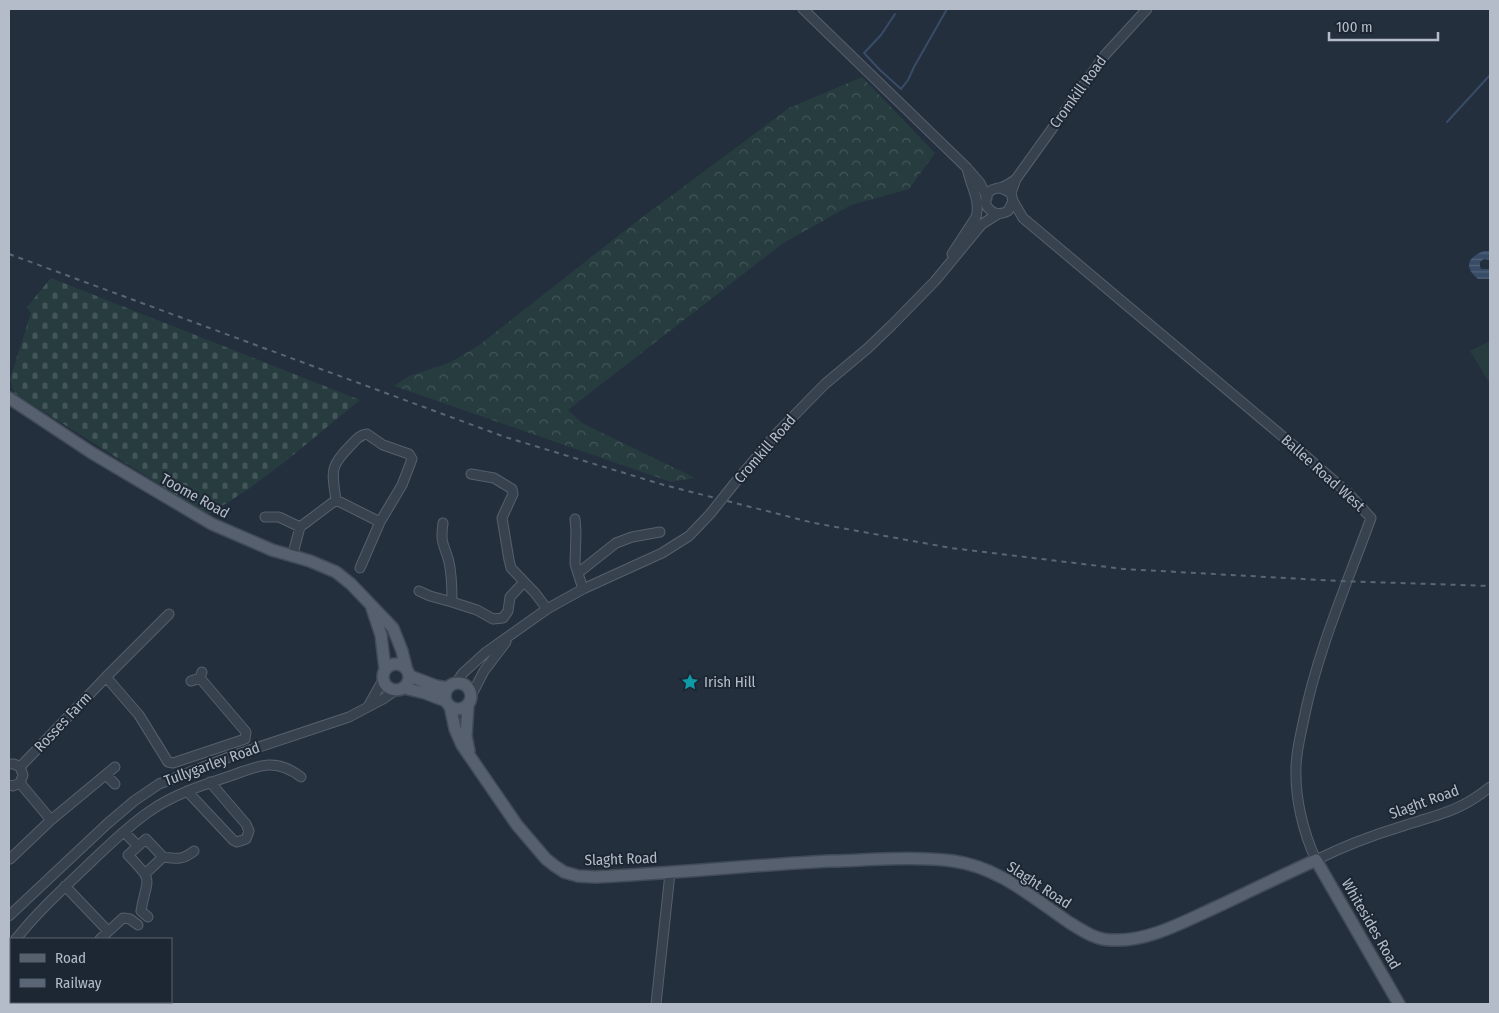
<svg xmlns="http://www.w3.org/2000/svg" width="1499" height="1013" font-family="'Fira Sans Condensed',sans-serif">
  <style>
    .green { fill: #263c3f }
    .forest { fill: url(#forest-crowns) }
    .cemetery { fill: url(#cemetery-stones) }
    .water { fill: url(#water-rules) }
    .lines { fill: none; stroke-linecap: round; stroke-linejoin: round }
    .stream { stroke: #394c67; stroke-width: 2 }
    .minor-casing { stroke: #565f6c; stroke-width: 11 }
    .major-casing { stroke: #414a57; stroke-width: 14 }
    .minor { stroke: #38414e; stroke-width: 9 }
    .major { stroke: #56606e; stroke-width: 11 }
    .rail { stroke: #5a6575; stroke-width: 2; stroke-dasharray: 5 5; stroke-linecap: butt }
    .minor-bridge-casing { stroke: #565f6c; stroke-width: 11; stroke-linecap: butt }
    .minor-bridge { stroke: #38414e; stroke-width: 9 }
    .labels { text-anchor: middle; stroke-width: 4; stroke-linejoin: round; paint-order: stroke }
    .street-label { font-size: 15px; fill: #b4bcc9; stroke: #1d2633 }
    .poi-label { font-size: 15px; fill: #b4bcc9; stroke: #1d2633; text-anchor: start }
  </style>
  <defs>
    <pattern id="forest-crowns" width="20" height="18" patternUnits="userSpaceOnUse" patternTransform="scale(1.25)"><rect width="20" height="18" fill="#263c3f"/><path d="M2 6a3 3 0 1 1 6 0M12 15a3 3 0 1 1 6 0" fill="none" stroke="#435659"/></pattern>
    <pattern id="cemetery-stones" width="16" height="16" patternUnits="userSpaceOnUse" patternTransform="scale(1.25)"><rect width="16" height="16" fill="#263c3f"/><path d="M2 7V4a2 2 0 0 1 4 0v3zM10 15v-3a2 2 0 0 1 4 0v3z" fill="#435659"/></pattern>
    <pattern id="water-rules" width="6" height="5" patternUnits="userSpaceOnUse" patternTransform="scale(1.25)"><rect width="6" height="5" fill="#394c67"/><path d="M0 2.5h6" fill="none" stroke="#53647b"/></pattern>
  </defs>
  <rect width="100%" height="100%" fill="#242f3e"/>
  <path class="green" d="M1490,341V384L1470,351Z"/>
  <path class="forest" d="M862,77L935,153L909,189L851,205L782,244L568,410L582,423L695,478L671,482L394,386L409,376L449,363L478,346L628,228L789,108Z"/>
  <path class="cemetery" d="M51,278L360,400L287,460L250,488L208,515L14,393L10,379L31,313L27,307Z"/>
  <path class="water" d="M1484,251H1490V260L1484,259L1480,262V266L1481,269H1490V279H1478C1463,267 1468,257 1484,251Z"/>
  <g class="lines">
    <path class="stream" d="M895,14L881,35L864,53L880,70L901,89L908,80L914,67L947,9
      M1447,122L1490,75"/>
    <g class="minor-casing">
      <path id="minor" d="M803,9L967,168L980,183L987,198
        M1001,188L1011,193L1013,201L1008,211C993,220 978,203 990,191C994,188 997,189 1002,187C1006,186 1012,182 1016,179
        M1011,193L1016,179L1105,55L1147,9
        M1013,201L1023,218L1300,451L1349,494L1371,518C1346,586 1317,652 1303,723C1300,738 1296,753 1296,768C1295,798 1303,832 1316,860C1344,846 1373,835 1403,826C1439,814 1459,812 1490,787
        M952,254L976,217C981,200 970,185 967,168
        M471,474L494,478L512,489L513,494L502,518L509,560L511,568L535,593L547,609
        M734,484L776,434L825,384L868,348L892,325L935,281L982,224L998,214
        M336,500L380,522
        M265,517H279L300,527
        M575,519L576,532L575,564L583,589
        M443,523C440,545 444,543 449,562C452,575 452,589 452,602L477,610L493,619L503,618L508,611L510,597L524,582
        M292,557L300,527L336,500C332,471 329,467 351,445C356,440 359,435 367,434L383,445L409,454L412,459L402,485L380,522L360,568
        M578,573L616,543L632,537L660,532
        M419,591L430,596L452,602
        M106,677L139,715L168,762L173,763L245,739L246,732L200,678
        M191,681L200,678L202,672
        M456,683L463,673L485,653L547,609L583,589L662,553L689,536L710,514
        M471,696L484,671L506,642
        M369,705L383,680
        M9,764H14L20,767L23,775L20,783L13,786L9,785
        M20,767L106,677L169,614
        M106,775L115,784
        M20,783L51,820
        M187,791L233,840L237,842L246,839L249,831L246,824L210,782
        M124,832L138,846
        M163,857C177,859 183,860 194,851
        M10,859L51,820L115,767
        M146,873L163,857L146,839L128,855C155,883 147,876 141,911L148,917
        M65,886L108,931
        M9,916L107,824L134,801L159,784L229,757L349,717L383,699L396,690
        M16,939C38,911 64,888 90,863C109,845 128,826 150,811C174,794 203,785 230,776C258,766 275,757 301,777
        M100,939L123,918L130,919L138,925
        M9,949L11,945
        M45,1004L47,1002
        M656,1004L670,873"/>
    </g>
    <g class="major-casing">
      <path id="major" d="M9,398L92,453L212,524L272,550L310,561L336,572L351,584L393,628L402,651L406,667
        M372,608L381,635L385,669
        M383 677a13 13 0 1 1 26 0a13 13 0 1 1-26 0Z
        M410,676L436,686L448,688
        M445 696a13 13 0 1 1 26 0a13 13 0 1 1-26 0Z
        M404,688L425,693L446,701
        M468,705L466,736L469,751
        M450,706L455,729L462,745L517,825L546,859L555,866L564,872L578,876L595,877C674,873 753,865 831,861C871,860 914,856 953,861C999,867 1033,898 1070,923C1083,931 1096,940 1112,940C1150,942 1189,919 1223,904C1254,889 1285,874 1316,860L1399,1004"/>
    </g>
    <use href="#minor" class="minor"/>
    <use href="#major" class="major"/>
    <path class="rail" d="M9,254L505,437L664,485L814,523L951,548L1124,569L1339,581L1490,586"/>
    <g class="minor-bridge-casing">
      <path id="minor-bridge" d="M710,514L734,484"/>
    </g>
    <use href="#minor-bridge" class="minor-bridge"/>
  </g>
  <defs>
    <g id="sight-bare" transform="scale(1.35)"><path d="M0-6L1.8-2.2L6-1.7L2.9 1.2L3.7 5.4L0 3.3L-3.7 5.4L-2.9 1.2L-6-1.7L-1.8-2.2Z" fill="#0f9aa8" stroke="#1d2633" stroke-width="2.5" paint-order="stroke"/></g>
  </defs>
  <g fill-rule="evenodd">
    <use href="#sight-bare" x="690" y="682"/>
  </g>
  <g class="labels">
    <g class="street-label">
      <text transform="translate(1078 92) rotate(-54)" y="5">Cromkill Road</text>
      <text transform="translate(765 449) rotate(-49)" y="5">Cromkill Road</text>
      <text transform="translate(1323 473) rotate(42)" y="5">Ballee Road West</text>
      <text transform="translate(195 496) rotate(29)" y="5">Toome Road</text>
      <text transform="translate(63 722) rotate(-47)" y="5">Rosses Farm</text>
      <text transform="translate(212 764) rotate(-20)" y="5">Tullygarley Road</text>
      <text transform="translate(1424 802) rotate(-20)" y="5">Slaght Road</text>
      <text transform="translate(621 859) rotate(-2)" y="5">Slaght Road</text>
      <text transform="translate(1039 885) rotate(33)" y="5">Slaght Road</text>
      <text transform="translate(1371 924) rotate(60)" y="5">Whitesides Road</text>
    </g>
    <g class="poi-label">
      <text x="704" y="687">Irish Hill</text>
    </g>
  </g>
  <rect width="1499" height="1013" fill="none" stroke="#b4bcc9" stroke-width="20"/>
  <rect x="10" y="938" width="162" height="65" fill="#1d2633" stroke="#59626f"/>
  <rect x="20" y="954" width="25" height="8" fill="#56606e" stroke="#59626f"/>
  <text x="55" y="963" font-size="15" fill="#b4bcc9">Road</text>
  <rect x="20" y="979" width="25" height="8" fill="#5a6575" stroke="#59626f"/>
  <text x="55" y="988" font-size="15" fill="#b4bcc9">Railway</text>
  <path d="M1329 32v8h109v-8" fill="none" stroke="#b4bcc9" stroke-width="2.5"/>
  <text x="1336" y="32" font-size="15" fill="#b4bcc9" stroke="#1d2633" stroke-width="4" paint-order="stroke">100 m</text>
</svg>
